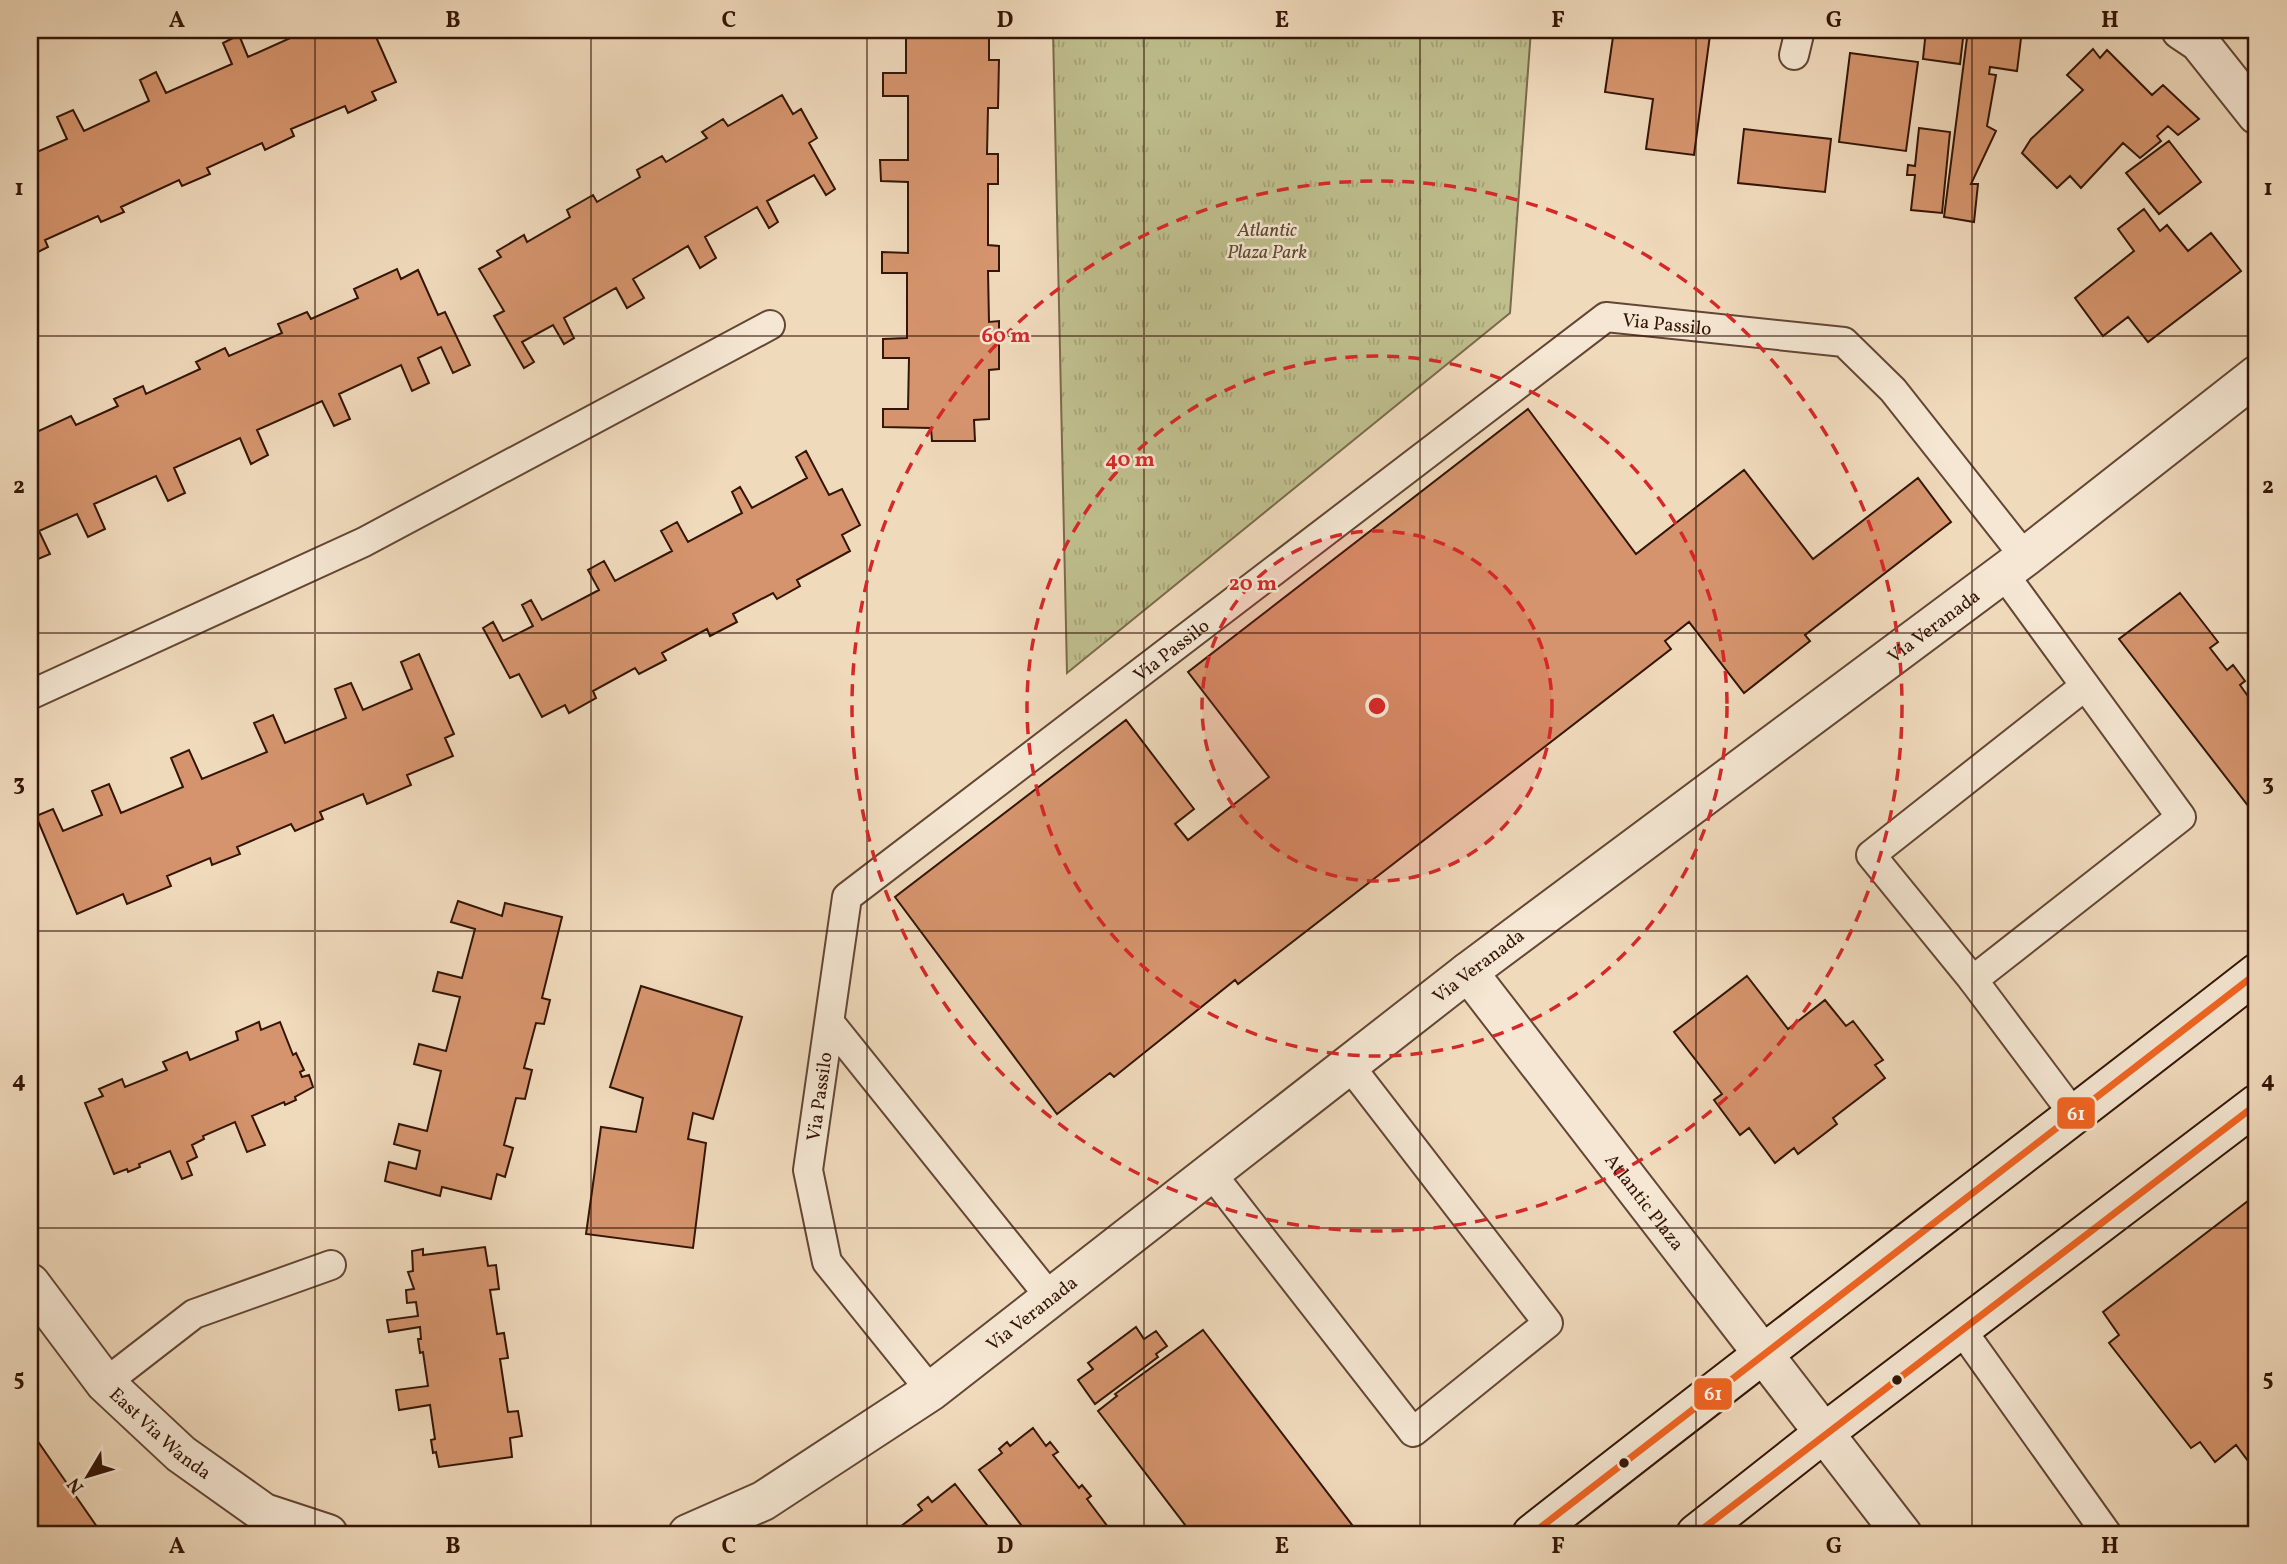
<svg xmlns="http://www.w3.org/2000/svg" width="2287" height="1564" font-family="Vollkorn,serif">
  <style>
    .park { fill: url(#park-tufts); stroke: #7a6a4a; stroke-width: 2 }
    .building { fill: #d5946d; stroke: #341506; stroke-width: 2 }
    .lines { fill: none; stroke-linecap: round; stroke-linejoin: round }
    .lane-casing { stroke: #634634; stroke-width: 32 }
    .street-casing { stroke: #634634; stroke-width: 42 }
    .secondary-casing { stroke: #341506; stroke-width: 42 }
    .lane { stroke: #f5e7d3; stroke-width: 28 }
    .street { stroke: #f5e7d3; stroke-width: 38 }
    .secondary { stroke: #f5e7d3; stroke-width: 38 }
    .bus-1-casing { stroke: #f5e7d3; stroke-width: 12 }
    .bus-1 { stroke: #f26522; stroke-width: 7 }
    .grid { fill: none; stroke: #341506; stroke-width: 2; stroke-opacity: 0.55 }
    .ring { fill: none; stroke: #d62828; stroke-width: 3.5; stroke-dasharray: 12 9 }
    .bus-dot { fill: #341506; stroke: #f5e7d3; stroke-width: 2.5 }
    .labels { text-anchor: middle; stroke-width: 5; stroke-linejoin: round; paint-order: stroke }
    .park-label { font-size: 19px; font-style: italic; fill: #5e482e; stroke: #f5e7d3 }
    .street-label { font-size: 19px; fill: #341506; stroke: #f5e7d3 }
    .centre { fill: #d62828; stroke: #f5e7d3; stroke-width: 3.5 }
    .ring-label { font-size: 21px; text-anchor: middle; font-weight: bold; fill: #d62828; stroke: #f5e7d3; stroke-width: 5; stroke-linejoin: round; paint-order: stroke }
    .line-badge { stroke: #f5e7d3; stroke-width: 2.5 }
    .badge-label { font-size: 19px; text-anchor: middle; font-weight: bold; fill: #fff }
    .neatline { fill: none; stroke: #341506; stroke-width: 2.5 }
    .grid-label { font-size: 23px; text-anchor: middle; font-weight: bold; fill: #341506 }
  </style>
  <defs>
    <pattern id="park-tufts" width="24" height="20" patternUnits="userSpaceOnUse" patternTransform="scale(1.75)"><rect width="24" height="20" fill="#bfbe8d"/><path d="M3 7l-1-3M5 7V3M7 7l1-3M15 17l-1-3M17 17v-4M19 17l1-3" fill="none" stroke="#a5a278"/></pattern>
  </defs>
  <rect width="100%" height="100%" fill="#f0dabc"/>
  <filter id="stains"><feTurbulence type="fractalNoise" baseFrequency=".00286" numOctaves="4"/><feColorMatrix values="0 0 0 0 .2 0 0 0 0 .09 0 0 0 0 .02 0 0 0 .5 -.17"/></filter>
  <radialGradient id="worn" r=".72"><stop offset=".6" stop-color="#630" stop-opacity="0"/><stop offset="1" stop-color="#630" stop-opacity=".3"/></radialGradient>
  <path class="park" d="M1053,30H1531L1510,313L1067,673Z"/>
  <path class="building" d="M308,30H383L384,33L376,37L396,82L372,92L376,100L348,113L345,106L291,129L294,136L265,150L262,143L207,168L210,174L182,186L179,180L121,207L124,212L101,222L98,216L45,240L48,247L30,256V155L67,139L57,117L73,110L84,131L149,101L140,80L156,72L166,93L232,64L223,43L239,35L248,57Z
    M906,30H989V60H999L998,108H988L987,154H998V184H988V245L999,246V271H988L989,322L999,321V369L989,370V419L974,420L975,441H932L931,428L883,427V409H908L909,358H883V339L907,338V273H882V252L908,253V182L881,181L880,160H908V96H883V73H906Z
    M1614,30H1669L1710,35L1694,155L1646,149L1653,99L1605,92Z
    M1926,30H1964L1960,64L1923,59Z
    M1968,30H2022L2017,71L1990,67L1989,74L1996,75L1987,126L1996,131L1971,184H1978L1974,222L1944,217Z
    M2093,49L2100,58L2107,50L2152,95L2163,85L2199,119L2178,135L2168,126L2157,136L2161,141L2140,158L2123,143L2081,188L2070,176L2057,188L2022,153L2031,139L2083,90L2067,75Z
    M1850,53L1918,62L1906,151L1839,142Z
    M782,95L793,114L801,109L817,138L809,143L835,189L826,195L814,175L767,201L778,222L769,228L757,207L705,237L716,258L700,268L688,246L633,279L644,298L627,308L616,288L564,318L574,338L564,344L553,325L522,342L534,362L524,368L494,316L504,311L479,269L501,257L497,251L524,235L527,242L570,217L567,210L593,195L597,202L640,177L637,170L662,156L666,162L707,138L702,132L723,119L728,126Z
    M1919,128L1950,132L1942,213L1911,210L1915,175H1907L1908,165L1915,166Z
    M1744,129L1831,139L1825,192L1738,183Z
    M2169,141L2201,182L2159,214L2126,173Z
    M2144,209L2160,231L2167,225L2188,251L2211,233L2241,271L2148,342L2128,317L2103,336L2075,298L2134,251L2118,229Z
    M397,269L401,279L418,270L438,315L445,312L470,365L453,373L441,347L418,358L429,383L412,391L401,365L339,394L350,419L334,426L322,401L257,430L268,455L251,464L240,438L174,468L185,493L168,501L156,476L94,504L105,529L88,537L77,514L39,531L50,554L31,562L30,446L33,445L30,435L71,416L76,425L118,406L114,399L143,386L146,394L200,369L196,362L225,348L229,356L282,333L278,324L307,312L311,319L358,298L354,289Z
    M1528,409L1636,554L1744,470L1813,559L1918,478L1951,522L1805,635L1810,641L1744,693L1689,622L1665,641L1671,649L1238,984L1235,980L1114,1077L1110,1073L1057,1114L895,897L1126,720L1194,809L1175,824L1188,840L1269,777L1188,672Z
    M806,451L829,495L842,489L860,525L842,535L850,551L797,580L800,586L777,599L773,593L733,614L737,622L710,636L707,629L662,653L666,660L639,674L635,668L593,691L596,698L569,713L565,705L542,717L519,674L510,678L483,628L493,622L503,641L533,626L522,605L531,600L542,620L599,590L588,570L604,561L615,581L672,551L661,531L677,522L688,542L742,513L732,492L740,487L752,508L807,478L796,457Z
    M2180,593L2218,642L2210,648L2227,670L2233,665L2245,681L2240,685L2257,709V800L2249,807L2119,639Z
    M419,654L454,734L445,738L453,756L407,775L411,785L367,804L363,794L320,812L323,819L295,831L291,824L237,847L240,854L212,865L210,858L167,876L171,886L127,904L123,894L77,914L36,816L53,809L63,831L102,815L92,791L109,784L121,813L183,787L171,758L189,750L202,779L267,752L254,723L273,715L285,743L346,718L335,689L351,683L363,710L412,689L401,662Z
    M458,901L502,916L505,903L562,917L542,998L550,1000L544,1024L536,1023L524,1068L532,1070L525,1099L516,1098L504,1145L513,1148L505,1177L497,1174L491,1199L442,1187L440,1196L385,1181L389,1162L416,1169L420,1151L394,1144L399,1124L427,1131L441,1071L414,1064L419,1044L446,1051L460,997L433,991L438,972L462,978L475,929L451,922Z
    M1747,976L1788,1029L1825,1000L1846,1026L1853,1021L1883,1060L1875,1065L1885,1078L1833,1118L1837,1124L1798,1154L1794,1148L1775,1163L1749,1128L1740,1135L1714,1100L1722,1094L1674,1032Z
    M641,986L742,1017L713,1119L693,1113L688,1139L706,1143L693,1248L586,1234L601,1127L636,1132L643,1098L610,1087Z
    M259,1022L261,1030L280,1022L293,1055L296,1053L304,1070L300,1072L302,1077L309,1075L313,1087L295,1097L296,1100L285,1105L284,1102L252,1116L265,1145L247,1152L235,1122L203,1136L204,1139L192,1145L197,1157L187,1162L192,1175L182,1179L170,1151L139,1164L140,1167L128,1172L127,1169L114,1174L85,1103L103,1096L99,1089L122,1079L125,1087L167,1070L163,1062L187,1052L190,1060L238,1040L236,1032Z
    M2257,1194V1473L2236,1445L2215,1462L2200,1442L2191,1448L2109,1343L2119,1335L2103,1312Z
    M485,1247L488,1266L496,1265L499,1289L490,1290L497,1334L504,1333L508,1358L500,1359L508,1412L518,1411L522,1436L510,1438L512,1457L439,1467L436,1452L433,1453L431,1440L435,1439L430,1405L399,1410L396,1390L428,1386L423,1352L420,1353L418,1339H421L420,1327L389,1332L387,1320L418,1316L416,1302L407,1303L406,1290L414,1289L408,1272L413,1271L412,1251L423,1249V1255Z
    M1136,1327L1144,1339L1156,1331L1167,1346L1156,1354L1158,1357L1095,1404L1078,1380L1093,1369L1088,1363Z
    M1203,1330L1359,1534H1192L1098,1411L1117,1396L1115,1394Z
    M1033,1428L1046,1446L1050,1442L1058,1452L1053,1455L1079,1488L1082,1485L1091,1496L1087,1499L1111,1531L1117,1527L1122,1534H1028L979,1470L1002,1453L999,1449L1007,1442L1010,1446Z
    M30,1430L102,1534H30Z
    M955,1484L994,1534H905L900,1527L922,1510L918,1505L928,1497L932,1502Z"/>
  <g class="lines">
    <g class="lane-casing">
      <g id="lane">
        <path d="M1794,55L1800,30"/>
        <path d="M2003,573L2181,817L1973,980L2075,1116"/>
        <path d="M30,695L364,542L770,325"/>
        <path d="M1973,980L1871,855L2085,686"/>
        <path d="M830,1023L1050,1297"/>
        <path d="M1211,1173L1413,1432L1548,1323L1349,1065"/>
        <path d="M1961,1329L2107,1534"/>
        <path d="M105,1383L194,1314L331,1265"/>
        <path id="s1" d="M931,1391L827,1262L808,1170L847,897L1606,317L1844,342L1893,390L2025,557"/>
      </g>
    </g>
    <g class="street-casing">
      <g id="street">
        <path d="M2181,30L2199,42L2257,115"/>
        <path id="s2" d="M1468,972L1902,1534"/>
        <path id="s3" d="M30,1283L105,1383L181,1454L264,1513L328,1534"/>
        <path id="s4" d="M688,1534L763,1501L931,1391L1468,972L2025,557L2257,375"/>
      </g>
    </g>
    <g class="secondary-casing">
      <path id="secondary" d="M1532,1534C1772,1345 2016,1161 2257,973
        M1696,1534L1824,1433L2257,1104"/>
    </g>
    <use href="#lane" class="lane"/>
    <use href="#street" class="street"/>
    <use href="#secondary" class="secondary"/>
    <g class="bus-1-casing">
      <path id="bus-1" d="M1532,1534L2257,973
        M1696,1534L2257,1104"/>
    </g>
    <use href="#bus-1" class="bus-1"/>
  </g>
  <path class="grid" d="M315,30V1534M591,30V1534M867,30V1534M1144,30V1534M1420,30V1534M1696,30V1534M1972,30V1534M30,336H2257M30,633H2257M30,931H2257M30,1228H2257"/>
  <circle cx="1377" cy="706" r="175" fill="#d62828" fill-opacity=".12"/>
  <g class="ring">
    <circle cx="1377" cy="706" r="175"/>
    <circle cx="1377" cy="706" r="350"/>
    <circle cx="1377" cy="706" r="525"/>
  </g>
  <g class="bus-dot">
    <circle cx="1897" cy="1380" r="6"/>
    <circle cx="1624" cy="1463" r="6"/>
  </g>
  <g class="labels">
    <g class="park-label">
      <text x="1267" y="236">Atlantic<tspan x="1267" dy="22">Plaza Park</tspan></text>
    </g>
    <g class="street-label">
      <text dy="7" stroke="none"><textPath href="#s1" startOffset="1552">Via Passilo</textPath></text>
      <text dy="7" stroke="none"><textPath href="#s4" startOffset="1544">Via Veranada</textPath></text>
      <text dy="7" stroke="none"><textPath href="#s1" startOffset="943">Via Passilo</textPath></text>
      <text dy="7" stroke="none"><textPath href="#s4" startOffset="976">Via Veranada</textPath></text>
      <text dy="7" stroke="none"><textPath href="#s1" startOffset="334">Via Passilo</textPath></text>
      <text dy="7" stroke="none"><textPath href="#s2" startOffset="290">Atlantic Plaza</textPath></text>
      <text dy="7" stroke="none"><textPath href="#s4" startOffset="410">Via Veranada</textPath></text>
      <text dy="7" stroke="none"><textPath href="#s3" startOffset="200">East Via Wanda</textPath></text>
    </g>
  </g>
  <circle cx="1377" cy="706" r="10" class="centre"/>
  <g class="ring-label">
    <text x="1006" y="342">60 m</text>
    <text x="1130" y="466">40 m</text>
    <text x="1253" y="590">20 m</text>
  </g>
  <g class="line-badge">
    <rect x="2056" y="1096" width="40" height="34" rx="7" fill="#f26522"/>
    <rect x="1693" y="1377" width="40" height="34" rx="7" fill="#f26522"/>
  </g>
  <g class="badge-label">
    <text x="2076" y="1120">61</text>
    <text x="1713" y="1400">61</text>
  </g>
  <rect width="2287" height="1564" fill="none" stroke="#f0dabc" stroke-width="77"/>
  <g transform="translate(88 1476) rotate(232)" stroke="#f5e7d3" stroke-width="5" paint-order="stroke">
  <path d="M0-5L12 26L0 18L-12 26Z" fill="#341506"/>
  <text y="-10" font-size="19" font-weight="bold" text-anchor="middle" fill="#341506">N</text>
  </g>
  <rect x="38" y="38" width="2210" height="1488" class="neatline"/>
  <g class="grid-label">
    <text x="177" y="27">A</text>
    <text x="453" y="27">B</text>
    <text x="729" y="27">C</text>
    <text x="1005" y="27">D</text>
    <text x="1282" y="27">E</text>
    <text x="1558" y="27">F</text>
    <text x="1834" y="27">G</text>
    <text x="2110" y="27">H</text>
    <text x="19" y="195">1</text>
    <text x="2268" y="195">1</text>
    <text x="19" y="493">2</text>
    <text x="2268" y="493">2</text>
    <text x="19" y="790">3</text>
    <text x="2268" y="790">3</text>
    <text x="19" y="1087">4</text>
    <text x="2268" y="1087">4</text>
    <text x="19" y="1385">5</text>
    <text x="2268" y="1385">5</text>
    <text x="177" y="1553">A</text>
    <text x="453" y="1553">B</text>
    <text x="729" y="1553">C</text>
    <text x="1005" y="1553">D</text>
    <text x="1282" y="1553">E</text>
    <text x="1558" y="1553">F</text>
    <text x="1834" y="1553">G</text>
    <text x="2110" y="1553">H</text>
  </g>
  <rect width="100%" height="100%" filter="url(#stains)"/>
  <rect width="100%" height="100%" fill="url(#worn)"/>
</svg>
